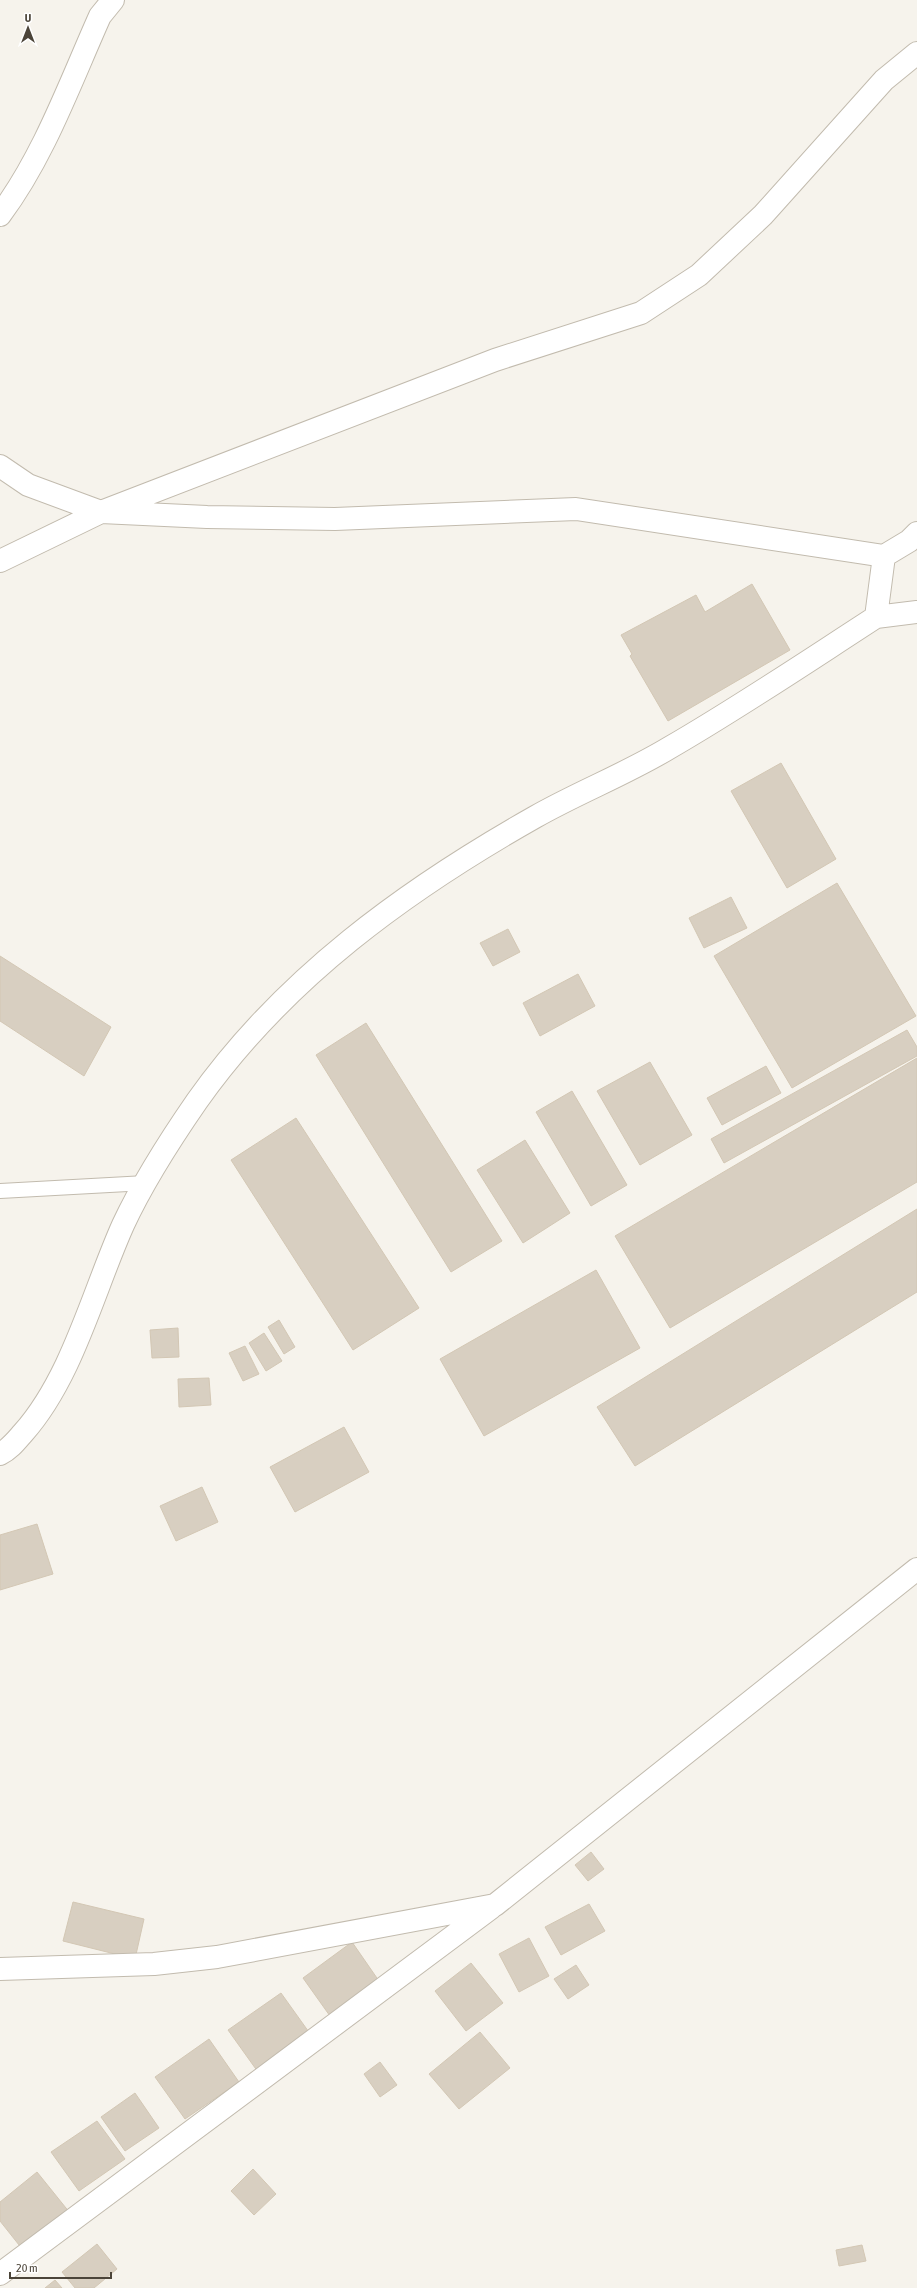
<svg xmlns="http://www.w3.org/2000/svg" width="917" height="2288" font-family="'Asap Condensed',sans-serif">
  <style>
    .building { fill: #d8cfc1; stroke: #d3c7b4 }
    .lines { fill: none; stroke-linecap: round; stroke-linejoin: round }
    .lane-casing { stroke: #c2bbae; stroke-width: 16 }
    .street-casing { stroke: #c2bbae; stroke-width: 24 }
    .lane { stroke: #fff; stroke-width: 14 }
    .street { stroke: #fff; stroke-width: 22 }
  </style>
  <rect width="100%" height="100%" fill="#f6f3ec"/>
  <path class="building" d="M752,584L790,650L668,721L630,656L632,654L621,635L696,595L705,612Z
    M781,763L836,859L787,888L731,791Z
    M837,883L916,1016L792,1088L714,956Z
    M731,897L747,928L704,948L689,918Z
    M508,929L520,952L493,966L480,943Z
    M0,956L111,1027L84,1076L0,1021Z
    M578,974L595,1006L540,1036L523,1003Z
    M366,1023L502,1241L451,1272L316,1055Z
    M907,1030L917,1047V1056L724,1163L711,1139Z
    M917,1058V1182L670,1328L615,1236Z
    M650,1062L692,1135L640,1165L597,1091Z
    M766,1066L781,1093L722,1125L707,1098Z
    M572,1091L627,1185L591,1206L536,1112Z
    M296,1118L419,1308L353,1350L231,1160Z
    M525,1140L570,1213L523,1243L477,1170Z
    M917,1209V1292L635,1466L597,1407Z
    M596,1270L640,1348L484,1436L440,1359Z
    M279,1320L295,1347L284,1354L268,1327Z
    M178,1328L179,1357L152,1358L150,1330Z
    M264,1333L282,1361L266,1371L249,1343Z
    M245,1346L259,1374L243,1381L229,1353Z
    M209,1378L211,1405L179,1407L178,1379Z
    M344,1427L369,1472L295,1512L270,1467Z
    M202,1487L218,1522L176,1541L160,1506Z
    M37,1524L53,1574L0,1590V1535Z
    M591,1852L604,1869L588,1881L575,1865Z
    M73,1902L144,1919L135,1959L63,1941Z
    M589,1904L605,1931L561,1955L545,1927Z
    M529,1938L549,1976L519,1992L499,1954Z
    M352,1942L379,1981L330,2016L303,1978Z
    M471,1963L503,2003L466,2031L435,1991Z
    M576,1965L589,1985L568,1999L554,1979Z
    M281,1993L311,2035L258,2072L228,2030Z
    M480,2032L510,2068L459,2109L429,2074Z
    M209,2039L239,2082L185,2119L155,2077Z
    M380,2062L397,2085L380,2097L364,2074Z
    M135,2093L159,2128L125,2151L101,2117Z
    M97,2121L125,2159L79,2191L51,2152Z
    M253,2169L276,2194L254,2215L231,2191Z
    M37,2172L70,2213L23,2250L0,2221V2202Z
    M97,2244L117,2269L94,2288H75L62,2272Z
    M862,2245L866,2261L839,2266L836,2250Z
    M55,2280L62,2288H45Z"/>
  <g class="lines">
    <g class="lane-casing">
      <path id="lane" d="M0,1191L146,1183"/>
    </g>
    <g class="street-casing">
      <path id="street" d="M0,215C44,156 70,83 100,16L113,0
        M0,466L28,485L101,512L207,517L335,519L576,509L884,556L909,541L917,533
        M884,556L876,617L917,612
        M0,561L101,512L495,360L641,313L699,275L763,215L884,80L917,53
        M0,1454C10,1449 16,1441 23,1433C72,1378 93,1292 123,1225C143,1182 170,1140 197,1101C284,978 406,890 535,817C579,792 626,774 669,748C740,707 808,661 876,617
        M0,1969L154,1964L217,1957L495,1905L917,1569
        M0,2274L491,1908"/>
    </g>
    <use href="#lane" class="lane"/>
    <use href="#street" class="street"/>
  </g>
  <g transform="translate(28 28)" stroke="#ffffff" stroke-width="3" paint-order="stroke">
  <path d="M0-3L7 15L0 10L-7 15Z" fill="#4b4439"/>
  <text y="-6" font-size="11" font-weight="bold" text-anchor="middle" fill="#4b4439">U</text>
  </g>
  <path d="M10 2272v6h101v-6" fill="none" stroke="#4b4439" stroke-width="2"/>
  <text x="16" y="2272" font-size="12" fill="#4b4439" stroke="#ffffff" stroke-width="3" paint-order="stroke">20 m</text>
</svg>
